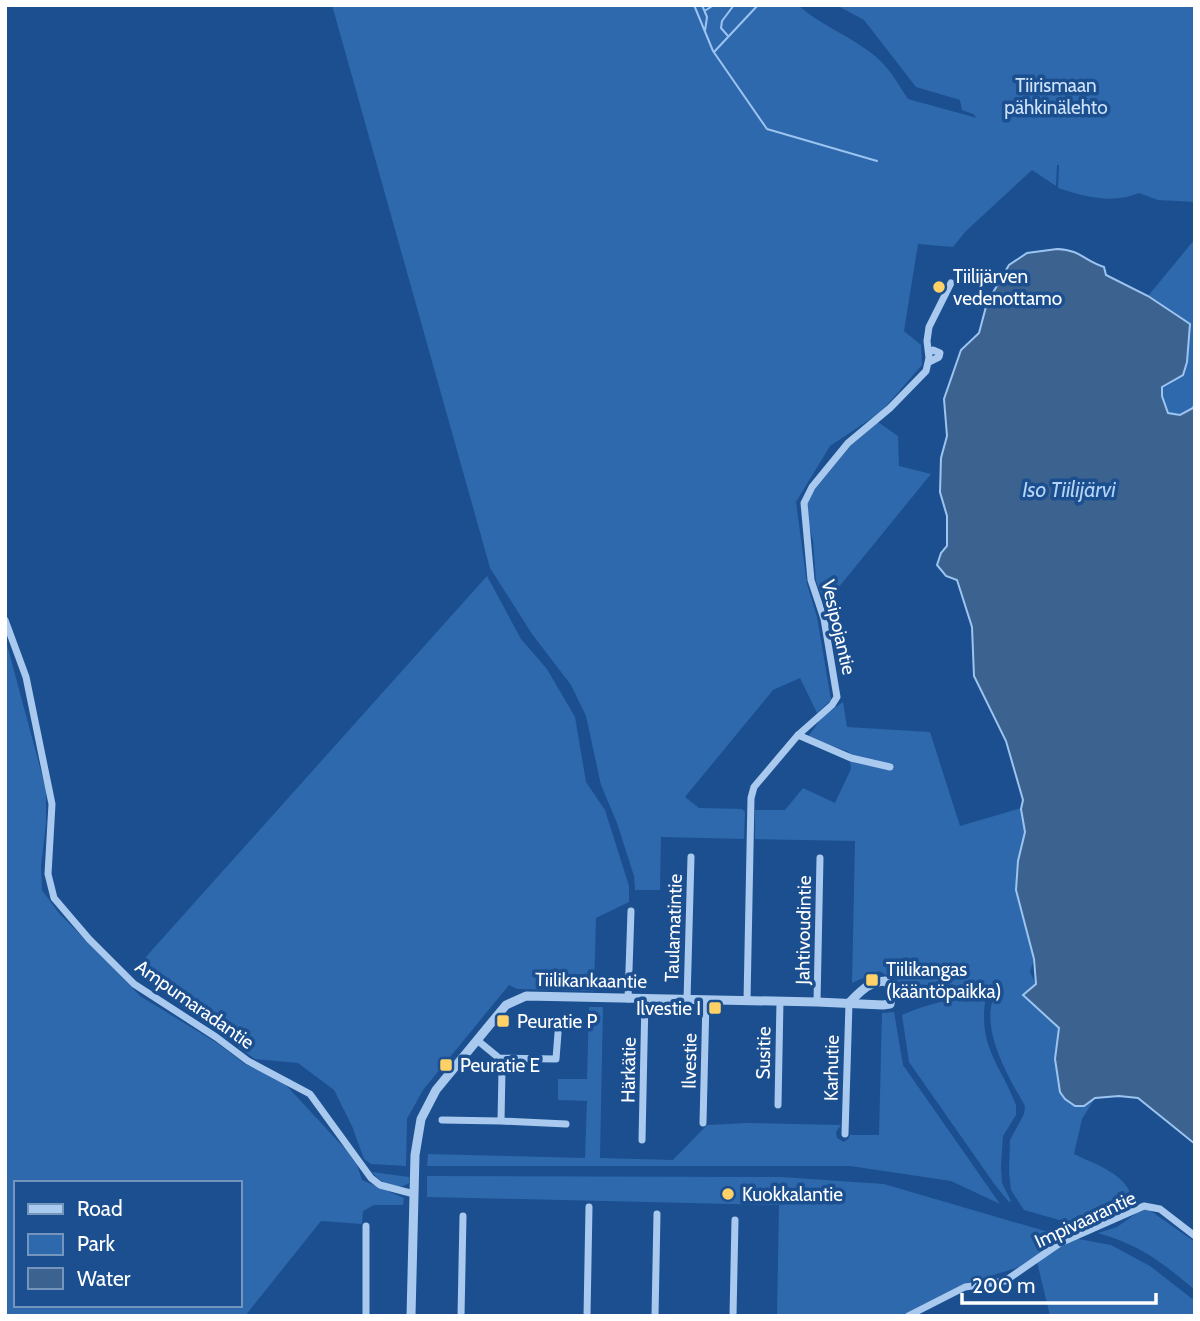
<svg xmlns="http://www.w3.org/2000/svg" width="1200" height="1321" font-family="Cabin,sans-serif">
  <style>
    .green { fill: #2e69ad; fill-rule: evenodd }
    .water { fill: #3c6290; stroke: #9cc4f0; stroke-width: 2 }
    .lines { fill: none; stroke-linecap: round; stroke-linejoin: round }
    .stream { stroke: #9cc4f0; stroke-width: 2 }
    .minor { stroke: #a9c9ee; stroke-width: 7 }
    .tertiary { stroke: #a9c9ee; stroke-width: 9 }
    .poi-dot { fill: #ffd166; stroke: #1b4f8f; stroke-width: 2.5 }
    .labels { text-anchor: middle; stroke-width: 7; stroke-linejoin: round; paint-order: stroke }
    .park-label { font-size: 19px; fill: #cfe3fa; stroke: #1b4f8f }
    .poi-label { font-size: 19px; fill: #fff; stroke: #1b4f8f; text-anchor: start }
    .street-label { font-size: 19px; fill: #fff; stroke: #1b4f8f }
    .water-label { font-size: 21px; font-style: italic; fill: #b5d3f5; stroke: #1b4f8f }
  </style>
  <rect width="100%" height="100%" fill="#1b4f8f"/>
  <path class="green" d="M332,5H798C821,26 851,36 875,56C890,68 898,84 908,99L977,118L973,114L962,110L960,100L916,87L864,20L836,5H1195V202L1158,200L1139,193C1114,204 1084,197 1058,188L1059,165H1057L1056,186L1032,170L966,231L953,247L918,244L904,331L921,345L922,365L881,412L830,446L796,502L807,584L817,617L831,700L817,713L800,678L773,690L685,797L699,808L742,809L745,812L744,839L661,837L660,890H635L634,876L617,823L601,785L586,716L571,685L532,634L490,568Z
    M1195,239V403L1193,408L1180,415L1168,413L1162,396V387L1189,324L1148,296Z
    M878,422L898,436L899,466L931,474L825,604L816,581L813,541L806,514L807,499L851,445Z
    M487,576L521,639L547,669L575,717L586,782L605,810L629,886V902L596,918L594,991L517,989L509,985L423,1090L407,1119L406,1166L371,1164L364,1159L352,1126L334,1090L298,1063L255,1059L169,998L135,969Z
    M5,637L46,790V823L41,866L42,890L58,912L140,996L217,1043L245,1064L285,1084L347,1151L357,1165L362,1180L404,1198L403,1205H374L363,1211L362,1224L321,1221L245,1316H5ZM16,1183H240V1305H16Z
    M843,702L847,727L930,732L960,826L1021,808L1025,832L1018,861L1016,890L1034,959L1030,972L1036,984L1024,995L1060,1028L1055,1059L1065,1099C1077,1107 1082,1107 1095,1098L1082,1119L1074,1154C1094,1164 1126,1173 1132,1198L1136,1200L1108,1219L1084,1227L1024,1210L1011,1190L1009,1172L1010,1140L1024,1114L1025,1106C1009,1078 975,1021 998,991L920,994L879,971L852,983L855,841L755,839V810H785L803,788L835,803L851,769L849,752L808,737L822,717Z
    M986,996C977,1046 1000,1063 1016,1105V1115L1003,1136L1001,1166L1002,1183L1011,1201L1009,1202L995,1185L909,1062L902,1015C930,1003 955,997 986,996Z
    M589,1007H603L600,1158L673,1160L707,1125L748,1123L841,1125L836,1132L837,1138L844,1142L848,1139L850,1135H879L882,1013L894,1012L903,1065L1000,1204L951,1181L850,1166H427L428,1154L585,1158L587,1101L558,1100V1079H587Z
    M372,1172L409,1177V1183C396,1192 381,1183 372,1172Z
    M427,1176L781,1177L884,1184L1062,1236L1111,1245L1150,1266L1195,1301V1316H1050L1037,1262L966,1283L901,1316H777L779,1205L427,1197Z
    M1145,1207L1195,1242V1290C1160,1261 1142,1246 1098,1233L1117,1227Z"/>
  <path class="water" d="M1057,249C1081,250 1083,260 1104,267L1106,275L1148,296L1190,324L1187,362L1183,375L1162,387V396L1168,413L1180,415L1193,408L1195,403V1144L1138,1098L1119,1096L1095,1098L1084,1106H1075L1065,1099L1060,1092L1055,1059L1059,1028L1023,995L1036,984L1034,959L1016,890L1018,861L1025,832L1021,809L1023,800L1006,741L974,676L972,627L957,580L946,576L937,565L941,553L947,546V516L940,492L941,458L947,436L944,399L961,350L979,333L987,303L1009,265L1027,253Z"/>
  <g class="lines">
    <path class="stream" d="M694,5L713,51L767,129L877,161
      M702,5L707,17L705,31
      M706,10L714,5
      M728,36L721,28L722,21L734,5
      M714,52L758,5"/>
    <path class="minor" d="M929,362L939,357L940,353L933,350L929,353
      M5,620L26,677L52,804L48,874L54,898L89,939L134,984L216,1037L248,1061L310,1094L371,1178L380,1185L414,1194
      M798,735L851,758L890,767
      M628,999L631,911
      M687,1000L691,857
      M747,1001L751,798L754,787L798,735L832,705L837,697L824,619L811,580L804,503L812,487L848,443L890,408L926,371L929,358L927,341L929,327L951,283
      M817,1002L820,858
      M477,1040L499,1058L556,1059L558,1033
      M499,1058L502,1070L501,1121L566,1124
      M778,1105L780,1001
      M442,1120L501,1121
      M703,1123L706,1000
      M845,1134L849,1003
      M642,1140L645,999
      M366,1316V1226
      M461,1316L463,1216
      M587,1316L589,1207
      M655,1316L657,1214
      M733,1316L735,1220
      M908,1316L965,1287L1005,1281L1060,1243L1144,1206L1160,1209L1195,1236"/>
    <path class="tertiary" d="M411,1316L415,1155L421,1119L436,1090L506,1005L526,996L817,1002L883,1005L890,1004L893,988L885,981C868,982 860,992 849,1003"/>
  </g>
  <g class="poi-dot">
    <circle cx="939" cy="287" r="7"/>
    <rect x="865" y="973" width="14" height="14" rx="3.5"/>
    <rect x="708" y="1001" width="14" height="14" rx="3.5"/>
    <rect x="496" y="1014" width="14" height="14" rx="3.5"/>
    <rect x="439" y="1058" width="14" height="14" rx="3.5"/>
    <circle cx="728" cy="1194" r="7"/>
  </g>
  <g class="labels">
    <g class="park-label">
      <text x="1056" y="92">Tiirismaan<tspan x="1056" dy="22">pähkinälehto</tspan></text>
    </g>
    <g class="poi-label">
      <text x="953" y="283">Tiilijärven<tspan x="953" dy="22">vedenottamo</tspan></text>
      <text x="886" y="976">Tiilikangas<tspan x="886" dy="22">(kääntöpaikka)</tspan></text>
      <text x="701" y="1015" text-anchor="end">Ilvestie I</text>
      <text x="517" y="1028">Peuratie P</text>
      <text x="460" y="1072">Peuratie E</text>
      <text x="742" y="1201">Kuokkalantie</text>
    </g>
    <g class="street-label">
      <text transform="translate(839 627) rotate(77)" y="7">Vesipojantie</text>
      <text transform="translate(673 928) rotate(-88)" y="7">Taulamatintie</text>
      <text transform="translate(803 930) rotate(-89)" y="7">Jahtivoudintie</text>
      <text transform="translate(591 980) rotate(1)" y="7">Tiilikankaantie</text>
      <text transform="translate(195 1004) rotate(35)" y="7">Ampumaradantie</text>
      <text transform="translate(763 1053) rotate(-89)" y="7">Susitie</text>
      <text transform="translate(689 1061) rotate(-89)" y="7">Ilvestie</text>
      <text transform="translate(831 1068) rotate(-89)" y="7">Karhutie</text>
      <text transform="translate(628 1070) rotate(-89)" y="7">Härkätie</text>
      <text transform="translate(1085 1219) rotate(-25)" y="7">Impivaarantie</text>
    </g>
    <g class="water-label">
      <text x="1069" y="497">Iso Tiilijärvi</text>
    </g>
  </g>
  <rect width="1200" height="1321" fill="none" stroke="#ffffff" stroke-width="14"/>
  <rect x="14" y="1181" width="228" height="126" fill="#1b4f8f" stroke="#7695bc" stroke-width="2"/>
  <rect x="28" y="1204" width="35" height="10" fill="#a9c9ee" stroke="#7695bc" stroke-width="2"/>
  <text x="77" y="1216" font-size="21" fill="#ffffff">Road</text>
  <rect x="28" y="1234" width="35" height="21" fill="#2e69ad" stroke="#7695bc" stroke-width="2"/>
  <text x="77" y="1251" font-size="21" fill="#ffffff">Park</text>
  <rect x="28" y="1268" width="35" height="21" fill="#3c6290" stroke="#7695bc" stroke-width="2"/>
  <text x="77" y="1286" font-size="21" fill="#ffffff">Water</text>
  <path d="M962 1293v10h194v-10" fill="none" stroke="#ffffff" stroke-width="3.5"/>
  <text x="972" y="1293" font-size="21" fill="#ffffff" stroke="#1b4f8f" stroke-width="5" paint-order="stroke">200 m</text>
</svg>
